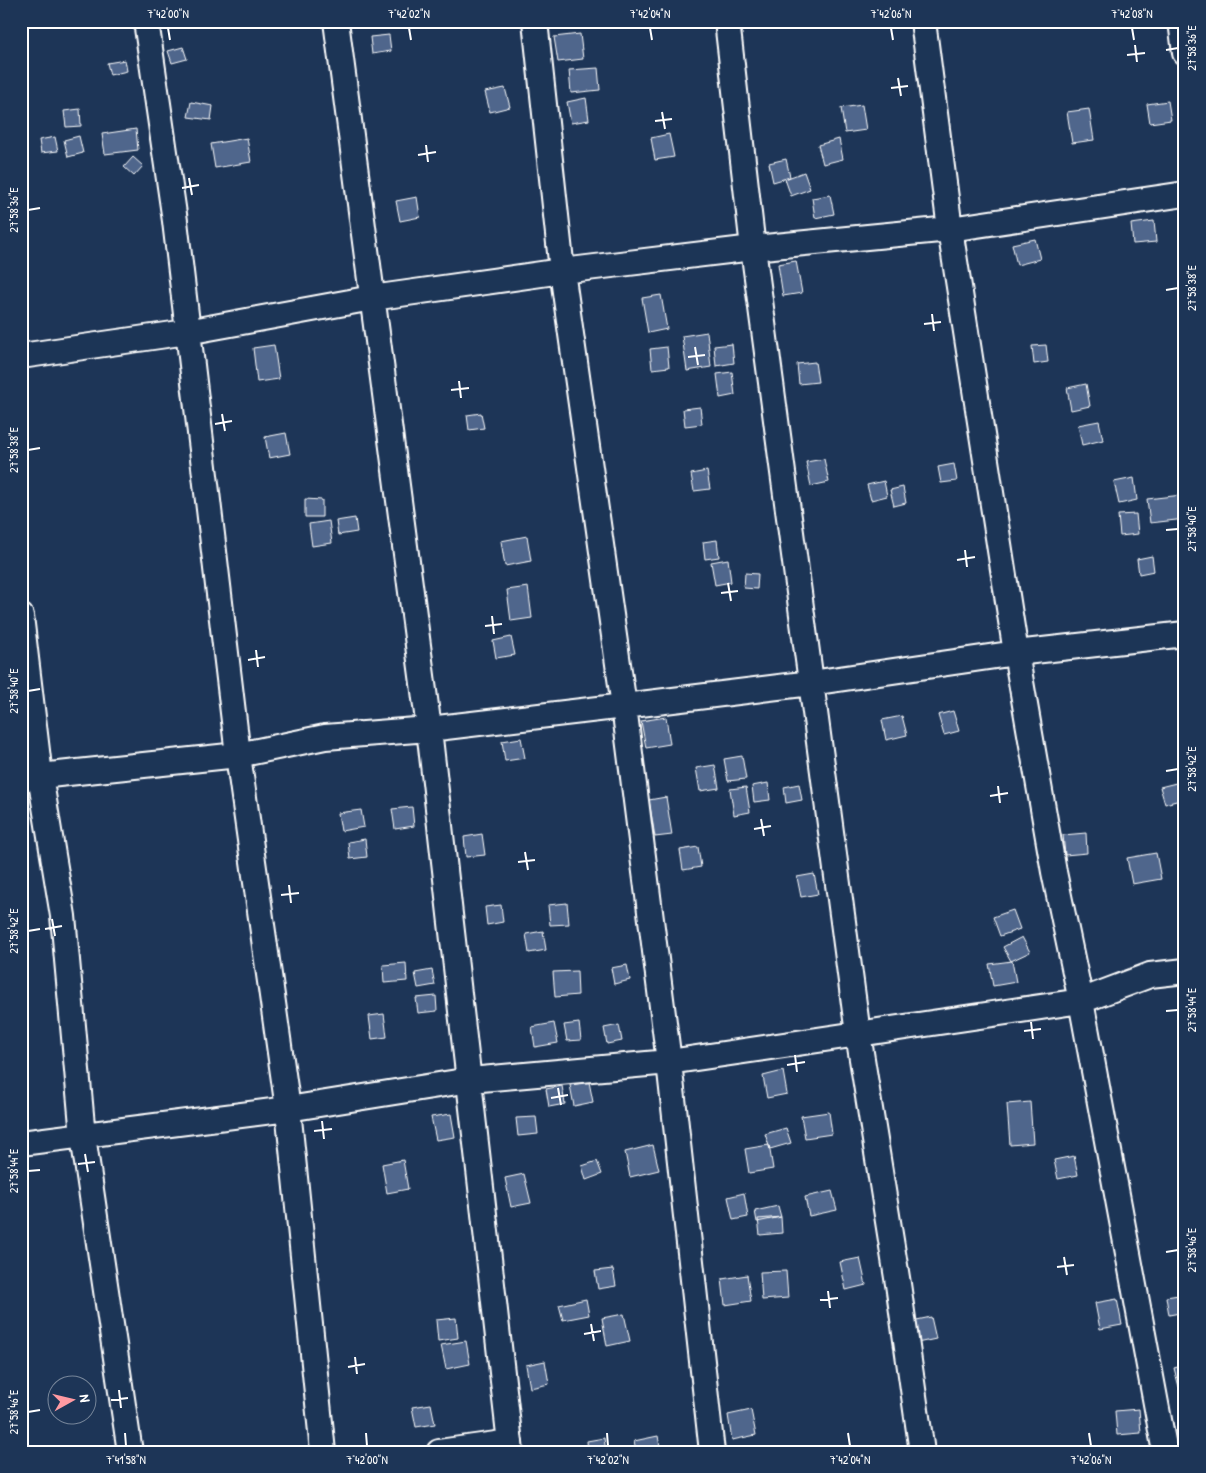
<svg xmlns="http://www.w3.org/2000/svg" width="1206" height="1473" font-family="'Patrick Hand',sans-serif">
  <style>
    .building { fill: #4f668c; stroke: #fff }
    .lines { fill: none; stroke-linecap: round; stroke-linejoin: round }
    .street-casing { stroke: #fff; stroke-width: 28 }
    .street { stroke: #1d3557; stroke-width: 24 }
    .ticks { fill: none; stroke: #fff; stroke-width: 2 }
    .neatline { fill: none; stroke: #fff; stroke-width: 2 }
    .ticks-label { font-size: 12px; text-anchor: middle; fill: #fff }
  </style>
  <rect width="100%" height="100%" fill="#1d3557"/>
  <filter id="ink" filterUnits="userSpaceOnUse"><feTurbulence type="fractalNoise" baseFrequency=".02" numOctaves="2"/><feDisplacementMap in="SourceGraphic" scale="10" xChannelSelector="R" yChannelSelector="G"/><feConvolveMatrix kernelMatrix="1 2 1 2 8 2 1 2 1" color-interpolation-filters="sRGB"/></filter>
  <g filter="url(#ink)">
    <path class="building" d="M580,34L583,59L558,62L554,37Z
      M389,35L391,51L372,54L370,37Z
      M183,47L187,59L172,63L168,51Z
      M125,60L127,71L110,75L107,63Z
      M598,68L600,90L571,93L569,70Z
      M505,88L510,107L490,112L485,92Z
      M586,98L589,120L571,123L567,102Z
      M1168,101L1171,120L1150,123L1147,104Z
      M191,102L213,106L211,120L188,117Z
      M862,105L866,130L845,133L841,108Z
      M80,109L81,126L66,127L64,111Z
      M1089,109L1094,140L1072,143L1067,112Z
      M136,129L138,150L105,154L102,134Z
      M669,134L674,157L655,160L651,138Z
      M79,136L83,153L68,157L64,140Z
      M55,137L58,151L41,153L39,140Z
      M247,138L251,162L215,168L211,144Z
      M839,139L843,159L823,164L818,145Z
      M133,157L143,166L134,176L124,167Z
      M786,159L790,177L773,182L769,163Z
      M804,172L810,189L791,196L785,179Z
      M830,195L834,214L815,218L812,198Z
      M417,197L420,217L400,221L396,201Z
      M1154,221L1156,242L1133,244L1131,224Z
      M1035,239L1040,259L1017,265L1012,244Z
      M796,261L802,293L783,296L778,264Z
      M661,295L667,329L648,333L642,298Z
      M707,332L711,367L687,371L682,336Z
      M732,344L734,363L716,366L714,346Z
      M274,345L279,379L257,382L253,348Z
      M1046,345L1048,362L1034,364L1032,346Z
      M667,347L669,367L652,369L650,349Z
      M815,362L818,382L799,384L797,364Z
      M732,372L735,395L720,398L717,374Z
      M1086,384L1090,406L1071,410L1067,388Z
      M700,407L702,424L685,426L683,409Z
      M481,413L484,428L469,430L467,415Z
      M1099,421L1103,440L1082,445L1078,425Z
      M286,433L290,454L269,458L265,437Z
      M824,459L829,482L811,486L806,462Z
      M954,464L957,481L941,483L938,467Z
      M707,471L710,489L694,491L691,474Z
      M1134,478L1137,500L1119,504L1114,482Z
      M884,481L887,496L871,500L867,485Z
      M903,487L906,503L894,506L890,490Z
      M1182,495L1185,519L1150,523L1147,499Z
      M305,499L322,500V517H305Z
      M1136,514L1138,534L1120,536L1118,515Z
      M355,518L357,532L338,535L336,521Z
      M329,521L332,543L312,546L309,524Z
      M527,536L531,561L505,566L501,541Z
      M717,540L719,557L705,559L703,542Z
      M1152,556L1154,571L1139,574L1137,559Z
      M728,559L731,582L715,585L711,562Z
      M745,573L758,574L757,589L744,588Z
      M1185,578V594H1181L1179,579Z
      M528,587L532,618L511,621L507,590Z
      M511,637L515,655L496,658L493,641Z
      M953,711L959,731L944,735L938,715Z
      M902,716L907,735L886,740L882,720Z
      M666,717L670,744L646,748L641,721Z
      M521,738L525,758L505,761L502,741Z
      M742,756L746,779L728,781L724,759Z
      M715,765L719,788L700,791L696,768Z
      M1180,782L1184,799L1165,804L1160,787Z
      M768,783L770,800L754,802L752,786Z
      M799,784L802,800L786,803L784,787Z
      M746,787L750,812L734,815L730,789Z
      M666,797L672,835L655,837L649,800Z
      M412,807L414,826L395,829L392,809Z
      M361,810L364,827L341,831L338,813Z
      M1086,833L1087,853L1065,855L1063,835Z
      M482,834L485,855L466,857L464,837Z
      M365,839L367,857L350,859L348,842Z
      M698,847L701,867L683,870L680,850Z
      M1156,853L1161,879L1132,884L1127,858Z
      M814,874L818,894L801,897L797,877Z
      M567,903L569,924L550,925L548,905Z
      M501,905L503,922L487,925L485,907Z
      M1013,910L1020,929L1000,936L993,917Z
      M543,931L546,950L529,953L526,934Z
      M1022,937L1030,952L1011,961L1003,947Z
      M1012,961L1016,982L993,986L989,964Z
      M406,963L407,981L384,983L383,965Z
      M627,965L630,980L614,984L611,968Z
      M432,970L435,985L418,988L415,973Z
      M577,971L578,995L555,997L553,972Z
      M436,996L437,1011L418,1013L416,998Z
      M384,1014L387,1037L372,1039L369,1016Z
      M554,1023L558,1043L535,1047L532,1027Z
      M579,1023L581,1040L567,1041L564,1025Z
      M619,1025L622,1041L607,1044L604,1028Z
      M783,1071L787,1094L767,1098L763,1076Z
      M589,1082L593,1102L574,1106L570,1085Z
      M562,1086L565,1104L549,1107L546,1089Z
      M1030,1102L1033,1143L1010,1145L1007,1104Z
      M829,1112L832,1134L805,1138L801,1116Z
      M451,1114L455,1137L436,1140L431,1117Z
      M536,1117L538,1134L518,1136L516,1118Z
      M786,1128L791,1143L770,1149L765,1134Z
      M653,1145L659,1170L630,1177L625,1152Z
      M769,1145L773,1169L749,1173L745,1149Z
      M1074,1156L1078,1175L1058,1179L1054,1160Z
      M403,1160L408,1189L387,1193L382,1164Z
      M597,1161L602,1174L586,1180L582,1166Z
      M524,1174L531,1203L511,1207L505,1178Z
      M832,1191L837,1210L809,1216L805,1197Z
      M744,1193L748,1217L733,1220L728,1197Z
      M778,1206L781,1217L757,1222L755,1211Z
      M781,1217L782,1233L760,1235L758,1219Z
      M860,1258L866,1285L846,1290L840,1262Z
      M613,1269L616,1286L598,1289L595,1271Z
      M786,1271L788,1298L762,1300L760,1272Z
      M747,1275L751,1301L725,1305L722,1279Z
      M1185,1294V1312L1169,1315L1166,1297Z
      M586,1299L589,1315L563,1320L559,1305Z
      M1117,1299L1122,1325L1100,1329L1095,1303Z
      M624,1314L630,1341L607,1346L602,1318Z
      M931,1317L936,1339L917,1343L912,1321Z
      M456,1318L458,1338L438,1341L436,1320Z
      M466,1341L470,1364L446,1369L441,1345Z
      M545,1361L549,1384L530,1388L526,1365Z
      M1185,1365V1385L1179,1387L1174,1368Z
      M431,1404L435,1424L416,1427L412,1407Z
      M1139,1409L1141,1433L1117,1435L1115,1411Z
      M751,1410L756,1435L732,1440L728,1415Z
      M658,1436L661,1452H636L634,1441Z
      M604,1438L606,1452H588L587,1441Z"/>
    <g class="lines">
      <g class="street-casing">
        <path id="street" d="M146,21L175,221L238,755L288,1109L323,1452
          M336,21L429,729L511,1452
          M535,21L562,271L624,706L669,1062L712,1452
          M727,21L753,248L858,1034L898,1284L922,1452
          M923,21L950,229L1016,653L1054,872L1081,1001L1165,1452
          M1181,21L1185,53
          M21,356L187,332L372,298L562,271L753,248L950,229L1185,194
          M21,616L40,776L63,916L83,1136L130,1452
          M21,779L40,776L238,755L325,737L429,729L624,706L811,683L1016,653L1185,634
          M21,1143L288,1109L470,1080L669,1062L1081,1001L1150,975L1185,971
          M439,1452L510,1442"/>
      </g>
      <use href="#street" class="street"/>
    </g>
  </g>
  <path class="ticks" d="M168,28L170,40M409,28L411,40M650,28L652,40M891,28L893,40M1132,28L1134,40M1135,45L1137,62M1166,50L1178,48M1127,55L1145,53M898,78L901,96M891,88L908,86M662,112L665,129M655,121L672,119M426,145L428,162M418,155L436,152M189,178L192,195M182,188L199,185M28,210L40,208M1166,290L1178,288M932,314L934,331M924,324L941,322M695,347L698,365M688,357L705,355M459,381L461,398M451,390L469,388M222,414L225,431M215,424L232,421M28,450L40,448M1166,530L1178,529M965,550L967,567M957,560L975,557M728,583L731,601M721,593L738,591M492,616L494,634M485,626L502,624M256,650L258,667M248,660L265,657M28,691L40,689M1166,771L1178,769M998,786L1000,803M990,796L1008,793M761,819L764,836M754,829L771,826M525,852L528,870M518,862L535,860M289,885L291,903M281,895L299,893M52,919L55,936M45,929L62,926M28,931L40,929M1166,1011L1178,1010M1031,1022L1033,1039M1024,1031L1041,1029M795,1055L797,1072M787,1065L805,1062M558,1088L561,1105M551,1098L568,1095M322,1121L324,1139M314,1131L332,1129M85,1154L88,1172M78,1164L95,1162M28,1171L40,1170M1166,1252L1178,1250M1064,1257L1067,1275M1057,1267L1074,1265M828,1291L830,1308M820,1300L838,1298M591,1324L594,1341M584,1334L601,1331M355,1357L357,1374M348,1367L365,1364M119,1390L121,1408M111,1400L128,1398M28,1412L40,1410M125,1433L126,1446M366,1433L367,1446M607,1433L608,1446M848,1433L850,1446M1089,1433L1091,1446"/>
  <rect width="1206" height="1473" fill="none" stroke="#1d3557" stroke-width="55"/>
  <g transform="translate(72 1400) rotate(82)"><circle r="24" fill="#1d3557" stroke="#77869a"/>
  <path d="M0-4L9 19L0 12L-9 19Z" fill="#ff9aa2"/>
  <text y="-8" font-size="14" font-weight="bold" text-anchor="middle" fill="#ffffff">N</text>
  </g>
  <rect x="28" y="28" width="1150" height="1418" class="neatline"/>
  <g class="ticks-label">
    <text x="168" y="18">7°42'00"N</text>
    <text x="409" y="18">7°42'02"N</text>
    <text x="650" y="18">7°42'04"N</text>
    <text x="891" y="18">7°42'06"N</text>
    <text x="1132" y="18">7°42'08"N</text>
    <text transform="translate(1192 48) rotate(-90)" y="4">27°58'36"E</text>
    <text transform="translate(14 210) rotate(-90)" y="4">27°58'36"E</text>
    <text transform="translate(1192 288) rotate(-90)" y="4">27°58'38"E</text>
    <text transform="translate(14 450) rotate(-90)" y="4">27°58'38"E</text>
    <text transform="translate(1192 529) rotate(-90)" y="4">27°58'40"E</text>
    <text transform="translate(14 691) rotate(-90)" y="4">27°58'40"E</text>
    <text transform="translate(1192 769) rotate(-90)" y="4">27°58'42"E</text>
    <text transform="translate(14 931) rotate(-90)" y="4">27°58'42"E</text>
    <text transform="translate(1192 1010) rotate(-90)" y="4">27°58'44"E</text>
    <text transform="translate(14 1171) rotate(-90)" y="4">27°58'44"E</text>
    <text transform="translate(1192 1250) rotate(-90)" y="4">27°58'46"E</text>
    <text transform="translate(14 1412) rotate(-90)" y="4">27°58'46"E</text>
    <text x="126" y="1464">7°41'58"N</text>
    <text x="367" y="1464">7°42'00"N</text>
    <text x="608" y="1464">7°42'02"N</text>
    <text x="850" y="1464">7°42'04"N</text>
    <text x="1091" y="1464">7°42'06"N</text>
  </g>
</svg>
